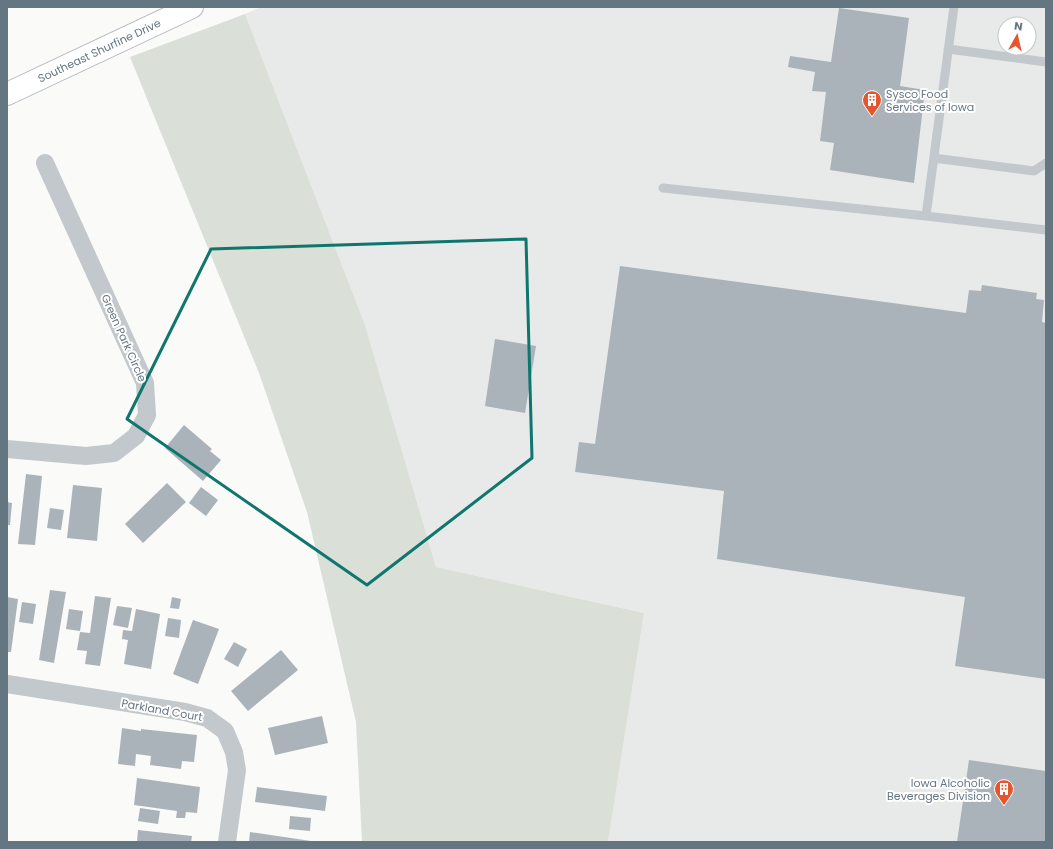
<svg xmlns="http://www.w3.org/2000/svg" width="1053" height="849" font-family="Poppins,sans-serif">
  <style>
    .built { fill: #e8e9e9; fill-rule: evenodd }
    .green { fill: #dadfd7 }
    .building { fill: #aab3b9 }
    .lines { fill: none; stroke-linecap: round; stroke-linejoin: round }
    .secondary-casing { stroke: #b3babf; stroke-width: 24 }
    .lane { stroke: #c3c8cc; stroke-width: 9 }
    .street { stroke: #c3c8cc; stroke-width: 18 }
    .secondary { stroke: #fff; stroke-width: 22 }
    .marked { fill: none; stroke: #0f766e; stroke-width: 3; stroke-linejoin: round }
    .labels { text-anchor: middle; stroke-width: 4; stroke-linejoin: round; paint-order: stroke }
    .street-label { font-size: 11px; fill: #657683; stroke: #fff }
    .poi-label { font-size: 11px; fill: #657683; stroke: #fff; text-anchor: start }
  </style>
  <rect width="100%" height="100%" fill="#fafaf8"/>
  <path class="built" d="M261,7H1046V842H608L644,613L436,567L365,325L245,14ZM1005,24H1029V48H1005Z"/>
  <path class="green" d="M245,14L365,325L436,567L644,613L608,842H362L356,722L307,512L259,373L130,57Z"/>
  <path class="building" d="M839,8L909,18L900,86L925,90L914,183L830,170L834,143L820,141L826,92L812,91L815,72L788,67L790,56L831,62Z
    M620,266L966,313L969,290L981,291L982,285L1037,293L1036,299L1044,300L1042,322L1046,323V679L955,666L965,597L717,559L724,491L575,472L579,442L595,444Z
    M495,339L536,346L525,413L485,406Z
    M184,425L212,449L210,451L221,460L203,481L165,448Z
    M26,474L42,476L35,545L18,544Z
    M167,483L186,502L143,543L125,524Z
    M73,485L102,488L97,541L67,538Z
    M201,487L218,500L206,516L189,503Z
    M7,502L12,503L10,525H7Z
    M50,508L64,510L61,530L47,528Z
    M50,590L66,592L54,663L39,660Z
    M95,596L111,598L100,666L85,664L87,651L77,650L80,632L90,633Z
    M7,597L18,599L11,652H7Z
    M172,597L181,599L179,609L170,608Z
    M22,602L36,604L33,624L19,622Z
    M117,606L132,608L128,628L113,625Z
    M69,609L83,611L80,631L66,629Z
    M136,609L160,614L151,669L124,664L128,640L122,639L123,630L132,631Z
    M168,618L181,620L179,638L165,636Z
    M193,620L219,629L198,684L173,674Z
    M234,642L247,649L238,667L224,659Z
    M281,650L298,670L248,711L231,691Z
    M322,716L328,743L275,755L268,728Z
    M122,728L141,731V729L197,735L194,762L182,761L181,769L150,765L151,756L136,754L135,766L118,764Z
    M969,760L1046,771V842H957Z
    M137,778L200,787L197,813L186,812L185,818H176L177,811L134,805Z
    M257,787L327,796L325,811L255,802Z
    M140,808L160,811L158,824L138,821Z
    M290,816L311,818L310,831L289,829Z
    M138,830L192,836L191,842H137Z
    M250,832L311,841V842H249Z"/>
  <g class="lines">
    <g class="secondary-casing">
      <g id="secondary">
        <path id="s1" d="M7,94L192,7"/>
      </g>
    </g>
    <path class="lane" d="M948,49L1046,62
      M934,158L1034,171L1046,163
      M663,188L926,216L1046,230
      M926,216L954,7"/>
    <path class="street" d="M7,449L86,456L114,453L136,436L147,415L145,383L45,163
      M7,684L185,712L207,718L225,731L234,752L237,770L227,842"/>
    <use href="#secondary" class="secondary"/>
  </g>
  <path class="marked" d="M526,239L532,458L367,585L127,419L211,249Z"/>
  <defs>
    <g id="building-pin" transform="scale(1)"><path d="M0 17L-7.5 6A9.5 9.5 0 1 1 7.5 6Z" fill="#e4572e" stroke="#fff"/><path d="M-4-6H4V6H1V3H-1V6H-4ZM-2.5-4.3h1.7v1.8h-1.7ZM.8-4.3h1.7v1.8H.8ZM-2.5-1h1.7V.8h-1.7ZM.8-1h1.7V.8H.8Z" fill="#fff"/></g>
  </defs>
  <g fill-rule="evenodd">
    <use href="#building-pin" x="872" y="100"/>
    <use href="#building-pin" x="1004" y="789"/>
  </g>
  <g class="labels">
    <g class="street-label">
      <text dy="4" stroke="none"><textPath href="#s1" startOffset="102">Southeast Shurfine Drive</textPath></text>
      <text transform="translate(124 338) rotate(66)" y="4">Green Park Circle</text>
      <text transform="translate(162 710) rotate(10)" y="4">Parkland Court</text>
    </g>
    <g class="poi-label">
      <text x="886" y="98">Sysco Food<tspan x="886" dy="13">Services of Iowa</tspan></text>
      <text x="990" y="787" text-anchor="end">Iowa Alcoholic<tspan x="990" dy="13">Beverages Division</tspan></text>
    </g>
  </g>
  <rect width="1053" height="849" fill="none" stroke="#657683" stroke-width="16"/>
  <g transform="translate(1017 36) rotate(8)"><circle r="19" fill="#ffffff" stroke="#c1c8cd"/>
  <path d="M0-3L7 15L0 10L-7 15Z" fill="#e4572e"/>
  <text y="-6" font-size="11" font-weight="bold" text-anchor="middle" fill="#657683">N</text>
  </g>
</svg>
